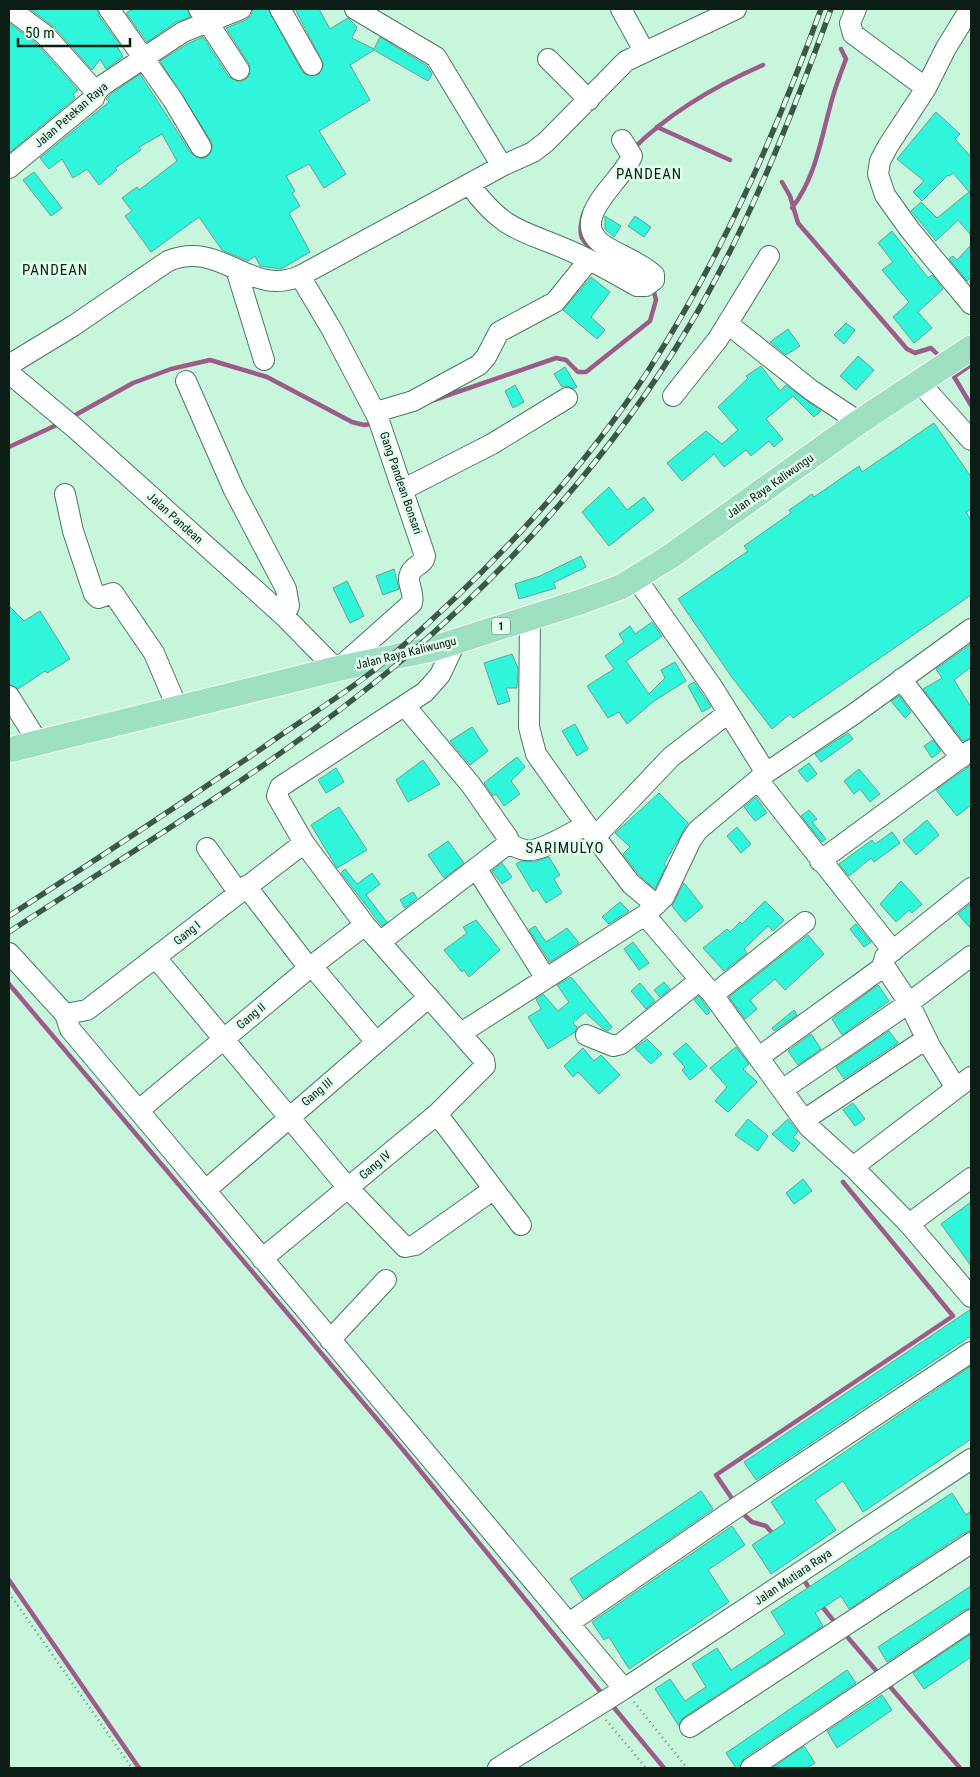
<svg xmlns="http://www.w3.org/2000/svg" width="980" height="1777" font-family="'Roboto Condensed',sans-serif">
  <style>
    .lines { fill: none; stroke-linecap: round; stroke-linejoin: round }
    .stream { stroke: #9c5b88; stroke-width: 4.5 }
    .building { fill: #2ff5db; stroke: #69a096 }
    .minor-casing { stroke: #4b7760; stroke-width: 22 }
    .major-casing { stroke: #fff; stroke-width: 27 }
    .path { stroke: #6d8e7d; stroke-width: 2.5; stroke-dasharray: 1 4; stroke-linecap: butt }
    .minor { stroke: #fff; stroke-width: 20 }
    .major { stroke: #9fdfc1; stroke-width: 25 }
    .rail-casing { stroke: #3c5648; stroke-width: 5.5 }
    .rail { stroke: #e2ffee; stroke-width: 4; stroke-dasharray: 11; stroke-linecap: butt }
    .labels { text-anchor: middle; stroke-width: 5; stroke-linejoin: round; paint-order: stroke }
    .shield { fill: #e2ffee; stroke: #4c6155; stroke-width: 1 }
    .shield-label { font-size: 11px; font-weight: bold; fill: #0b1d14 }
    .street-label { font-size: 12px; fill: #0b1d14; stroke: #e2ffee }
    .quarter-label { font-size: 15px; letter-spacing: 1px; fill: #0b1d14; stroke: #e2ffee }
  </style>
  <rect width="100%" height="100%" fill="#c7f6dc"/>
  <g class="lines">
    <path class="stream" d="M657,127L730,160
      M633,149C670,112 715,86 763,65
      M782,182L790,196L798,223L907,349L915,353L931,348L941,358
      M792,208C815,178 820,143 830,107C834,90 840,75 846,59L841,49
      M584,212C576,237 581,243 602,255
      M950,370L971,405
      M955,376L971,365
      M434,400L556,358L566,360L578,372H586L650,321L656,300L653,288
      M70,418L133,383L171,369L210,360L267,377L352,422L364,425L375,423
      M9,447L61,423
      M9,984L404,1451L604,1696
      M735,1503L716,1475L953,1316L843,1182
      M741,1512L752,1522L766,1526L774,1535
      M802,1577L811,1591
      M9,1580L139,1768
      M820,1604L837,1625
      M844,1633L879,1674
      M886,1682L960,1768
      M611,1704L664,1768"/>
  </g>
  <path class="building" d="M30,9H97L99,16L120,45L117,46L123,57L106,69L100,59L92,70L54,27Z
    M133,9H187L190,17L176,22L147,42L126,13Z
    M253,9H268L302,71L306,75H318L324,65L295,9H319L330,29L348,18L357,27L352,38L374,49L380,37L427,66L432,74L428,81L374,50L350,65L370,100L319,131L346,174L324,188L309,164L286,176L295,191L292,193L300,206L289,213L310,252L281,269L260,266L255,256L248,261L222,250L199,217L151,252L125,216L132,211L122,198L137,187L139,190L177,161L162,134L139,147L141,150L115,168L117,170L99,185L87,169L73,178L62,159L49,169L40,158L109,102L106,99L111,94L140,74L191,153L201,159L207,157L213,147L211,141L160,61L189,43L203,37L229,77L239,82L245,80L250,75L249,64L226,28L246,20L251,16Z
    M9,23L37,44L78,90L73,94L75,98L9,153Z
    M936,112L960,134L955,139L971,157V235L958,220L936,241L911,211L921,202L937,218L969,192L953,173L949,176L948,175L922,201L913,192L924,181L897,159Z
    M34,172L62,208L51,216L23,180Z
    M605,216L621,226L614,237L605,229Z
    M635,216L651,227L644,237L628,226Z
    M892,231L928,278L932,275L943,289L918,312L932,328L914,343L893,317L909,302L882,270L893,262L878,243Z
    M971,245V277L967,281L949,259L953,256L957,260Z
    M591,277L610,292L591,317L605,330L597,339L563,310Z
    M846,323L855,330L844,344L834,335Z
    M788,329L800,346L786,355L770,342Z
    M858,356L874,370L856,390L840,376Z
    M761,366L780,391L786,385L821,411L814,417L793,396L766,419L783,439L774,447L769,441L751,456L746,450L724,467L714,454L682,481L667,463L706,431L722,444L738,430L718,407L748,378L746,376Z
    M565,367L577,387L574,389L567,386L562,387L554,374Z
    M515,385L524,402L513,408L505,391Z
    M934,423L971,477V509L966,512L971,520V595L793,718L790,714L772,729L731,676L678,599L748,551L744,546L791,513L789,510L795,506L812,494L814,497L859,466L862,472Z
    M609,487L627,510L644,497L654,510L609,546L582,512Z
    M581,556L586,567L553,583L556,588L519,599L515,584L540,576Z
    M394,569L399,589L383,595L376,576Z
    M347,581L364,616L350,623L333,588Z
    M9,606L24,621L40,611L70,659L47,673L45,671L18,689L9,684Z
    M652,622L662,636L626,661L649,694L665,678L661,670L675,662L686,681L654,701L627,724L619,712L608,718L587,686L614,669L605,656L624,642L619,634L630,626L635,634Z
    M971,644V667L954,680L971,707V738L963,741L923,689L942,678L936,669Z
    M512,654L518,668L517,688H506L510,701L498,705L484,663Z
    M694,682L711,707L702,712L688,686Z
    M899,696L911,712L905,718L891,701Z
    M575,724L588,749L577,756L562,731Z
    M472,727L488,751L470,765L450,741Z
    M848,733L853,739L821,762L815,754Z
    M933,740L941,751L932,758L924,746Z
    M517,757L525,767L511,781L520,794L504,806L496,794L493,796L484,783Z
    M423,760L440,784L408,802L396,780Z
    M809,763L817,774L807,782L798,771Z
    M971,765V805L957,816L936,790Z
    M336,768L344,782L326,793L318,780Z
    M859,769L880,794L870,802L860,789L854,794L844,781Z
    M659,793L688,823L664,864L666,866L655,889L640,876L623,854L630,847L615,833Z
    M756,797L767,813L755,821L744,807Z
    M339,807L367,850L337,868L311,825Z
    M809,810L817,819L812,822L826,839L822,842L801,816Z
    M927,820L939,835L916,855L903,840Z
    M737,827L751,844L741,853L727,836Z
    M892,832L900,843L874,862L871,858L849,876L839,864L872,840L875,844Z
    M448,841L464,863L444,878L428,855Z
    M549,857L560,875L554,879L562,893L546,903L537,889L533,892L516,864L521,861L534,862Z
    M502,863L512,877L502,884L492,871Z
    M345,869L357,884L372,873L380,884L366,895L387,922L382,926L341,873Z
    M901,881L922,904L912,913L909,910L896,922L880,904Z
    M684,883L703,907L685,922L672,906Z
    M413,892L417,898L405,908L400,900Z
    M765,901L784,920L773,931L768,926L744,949L747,953L724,971L703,948L727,929L730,932L740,922L742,924Z
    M620,902L629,911L609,924L602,917Z
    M971,903V929L958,914Z
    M476,920L500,950L469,977L464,970L462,972L444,950L467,933L463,927Z
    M856,924L871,942L864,947L850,929Z
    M535,926L546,942L567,928L579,943L550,962L529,930Z
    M808,935L824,954L785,990L775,979L750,1000L757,1009L745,1019L729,997Z
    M633,942L649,963L639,970L624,949Z
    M571,977L612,1027L608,1031L603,1029L585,1012L573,1023L577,1027L575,1032L548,1049L528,1017L541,1009L536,999L543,994L558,1011L569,1002L557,985Z
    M664,982L670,989L660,997L654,990Z
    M640,983L655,1001L646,1009L631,991Z
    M878,985L889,1001L842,1035L832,1019Z
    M699,996L710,1012L707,1015L694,1000Z
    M794,1010L797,1015L774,1031L772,1028Z
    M889,1031L898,1043L844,1079L836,1067Z
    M811,1034L821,1049L798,1065L788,1051Z
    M647,1039L662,1054L651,1064L635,1048Z
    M686,1043L707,1066L690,1080L682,1070L685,1067L673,1054Z
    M736,1047L749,1064L743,1069L757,1082L728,1112L715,1101L727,1087L710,1068Z
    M583,1048L594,1061L601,1055L620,1075L599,1094L578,1072L573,1077L564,1066Z
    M853,1103L865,1119L855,1126L843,1110Z
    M748,1119L768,1136L758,1151L735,1135Z
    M788,1119L798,1132L793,1137L800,1143L793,1152L772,1134Z
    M803,1179L812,1191L794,1204L786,1193Z
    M971,1202V1266L941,1224Z
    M971,1309V1336L756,1480L744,1462Z
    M971,1366V1439L863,1512L843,1481L815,1500L836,1530L771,1574L752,1545L785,1523L771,1502Z
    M701,1491L713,1509L583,1599L570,1579Z
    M952,1493L966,1515L971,1511V1531L964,1533L849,1609L841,1596L815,1613L823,1626L684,1717L679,1726L655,1689L670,1679L685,1701L706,1687L692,1664L717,1648L731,1670L748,1659L785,1634L771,1612Z
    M732,1526L745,1545L708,1570L729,1602L629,1669L609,1637L604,1640L592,1622Z
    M971,1586V1608L964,1610L887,1662L878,1647Z
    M971,1634V1657L924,1689L913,1673Z
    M847,1670L856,1683L744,1758L739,1768H736L726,1753Z
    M882,1695L892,1710L837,1748L827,1731Z
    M804,1746L815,1763L807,1768H772Z"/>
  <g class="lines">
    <g class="minor-casing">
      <path id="minor" d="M10,9L45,35L96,92
        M109,9L173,100L201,147
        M199,9L239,70
        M280,9L312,65
        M355,9L436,57L502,166
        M621,9L644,51
        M856,9L850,23L853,34L926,88
        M970,9L946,48L926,88L888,146L880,161L878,174L885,195L910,230L971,304
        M548,59L589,100
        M9,168L94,98L96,92L103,85L183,32L241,9
        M470,185C506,235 526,230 577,254C597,263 617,275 637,286H646L654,280V275C640,262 621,256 605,246C565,220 622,182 632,156L622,140
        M236,269L264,360
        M300,276L332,330L378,418L425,556C424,565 413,565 410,574C406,583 415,592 412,603L339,668
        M728,324L811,390L859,422
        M9,365L73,326L168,261C222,239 249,298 300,276L502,166L533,152L546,142L626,61L736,9
        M9,373L76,429L284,616L336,669
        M186,381L234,490L286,589L289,606L284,616
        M920,383L971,440
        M673,396L718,339L769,256
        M376,412L413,401L479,365L486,357L499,332L555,302L589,260
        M404,489L492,444L567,398
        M65,494L73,531L94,594L98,598L113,593L154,653L177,707
        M636,578L713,688L766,773
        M530,616L529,727L536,754L595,837L631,884L656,905
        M901,679L961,758
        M9,696L38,742
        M758,780L893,951
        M595,837L671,757L728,713
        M507,843C512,845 519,849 525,850C540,853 572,832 586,825
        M207,848L238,892
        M820,861L971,750
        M476,868L545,977
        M246,886L309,968
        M645,915L713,995L809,1127L853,1167L909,1224L971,1297
        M380,942L505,846L508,838L471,785L405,706
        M9,953L65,1014L70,1029L624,1689
        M156,958L348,1188L405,1247L415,1245L494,1189
        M312,966L376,1042
        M713,995L805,922
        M65,1014L87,1010L304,843
        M461,1033L645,915L664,897L691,840L698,830L766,773L854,714L971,629
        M586,1035L613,1046L621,1044L700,980
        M759,1057L883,967
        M956,1088L930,1046L909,1003L883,964L885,957L971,888
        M782,1090L909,1003L971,956
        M139,1110L309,968L365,925
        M437,1114L521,1225
        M804,1120L926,1039
        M853,1167L971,1077
        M207,1189L429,997
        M909,1224L971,1178
        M262,1259L437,1114L485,1066L484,1060L365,925L304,843L277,796L280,787L425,692L440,675L456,641
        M330,1340L386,1280
        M569,1623L730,1512L971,1352
        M690,1727L971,1543
        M498,1768L624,1689L971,1459
        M751,1768L971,1620"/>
    </g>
    <g class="major-casing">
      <path id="major" d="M9,750L336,669L432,649L583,601L621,587L671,556L859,422L971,348"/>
    </g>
    <path class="path" d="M9,1593L132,1768
      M634,1702L687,1768
      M606,1720L646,1768"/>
    <use href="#minor" class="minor"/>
    <use href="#major" class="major"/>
    <g class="rail-casing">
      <path id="rail" d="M9,916C100,857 191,798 281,735C316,711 355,687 388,659C485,575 578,478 648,371C721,258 775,135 821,9
        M9,932C143,844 284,760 407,656C515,563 615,451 688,328C748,228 791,118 831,9"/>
    </g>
    <use href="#rail" class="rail"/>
  </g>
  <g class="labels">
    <rect class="shield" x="492" y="617.5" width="18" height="17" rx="4"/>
    <g class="shield-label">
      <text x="501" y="630">1</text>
    </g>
    <g class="street-label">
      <text transform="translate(71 115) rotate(-41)" y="4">Jalan Petekan Raya</text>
      <text transform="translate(401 483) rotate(71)" y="4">Gang Pandean Bonsari</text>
      <text transform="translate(770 486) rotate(-35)" y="4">Jalan Raya Kaliwungu</text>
      <text transform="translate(175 518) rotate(42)" y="4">Jalan Pandean</text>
      <text transform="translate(406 653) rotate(-14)" y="4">Jalan Raya Kaliwungu</text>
      <text transform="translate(187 933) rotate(-39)" y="4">Gang I</text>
      <text transform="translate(251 1016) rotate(-40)" y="4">Gang II</text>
      <text transform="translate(317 1092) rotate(-40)" y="4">Gang III</text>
      <text transform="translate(375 1165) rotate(-40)" y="4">Gang IV</text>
      <text transform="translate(793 1577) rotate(-34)" y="4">Jalan Mutiara Raya</text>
    </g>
    <g class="quarter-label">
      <text x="649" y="179">PANDEAN</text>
      <text x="55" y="275">PANDEAN</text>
      <text x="565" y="853">SARIMULYO</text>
    </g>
  </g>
  <rect width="980" height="1777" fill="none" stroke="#0b1d14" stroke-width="20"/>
  <path d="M18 38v8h112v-8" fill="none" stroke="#0b1d14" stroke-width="2.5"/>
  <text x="25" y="38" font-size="15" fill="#0b1d14" stroke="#e2ffee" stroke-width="4" paint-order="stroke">50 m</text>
</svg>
